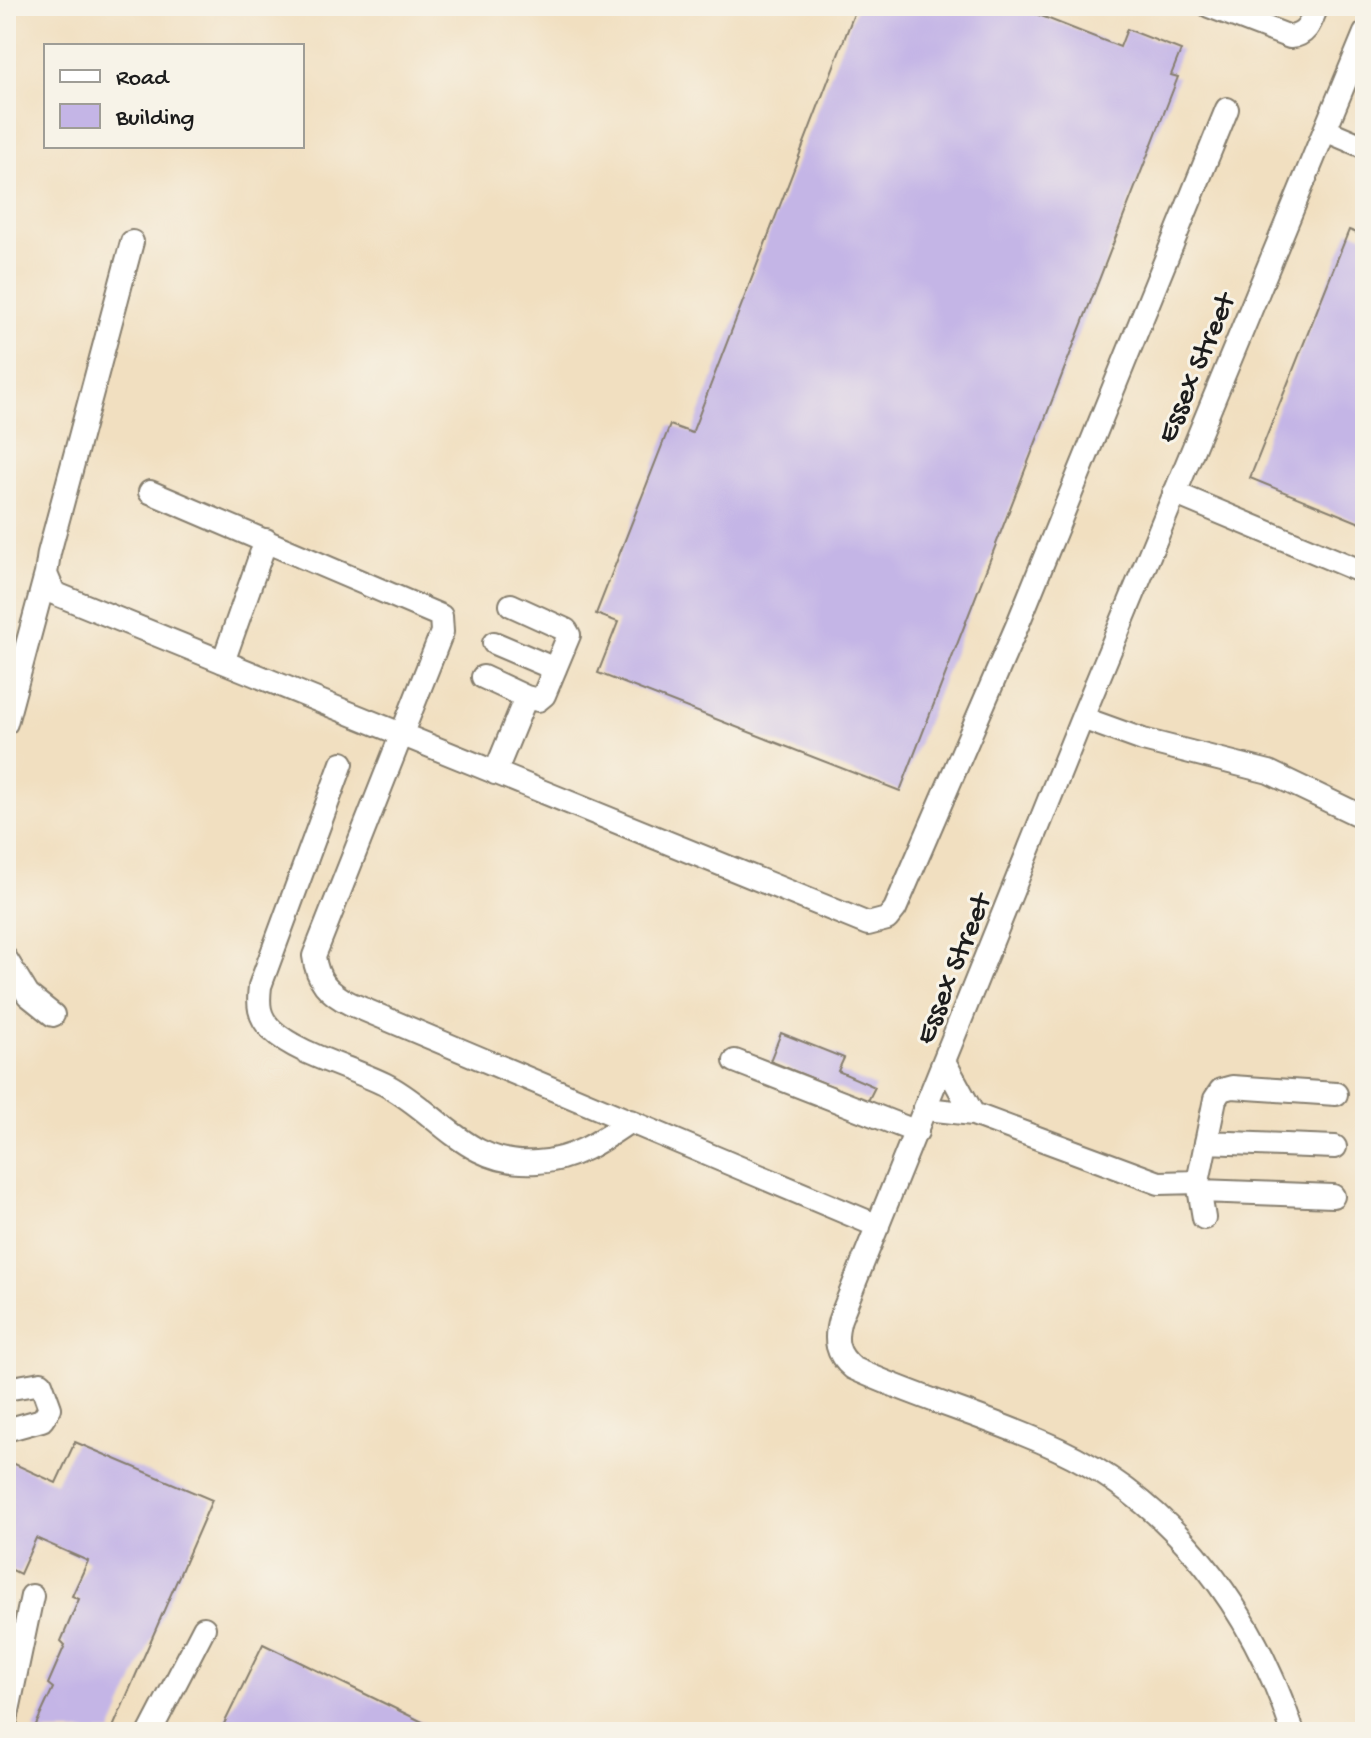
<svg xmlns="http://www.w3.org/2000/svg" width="1371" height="1738" font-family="'Gochi Hand',sans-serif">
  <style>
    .building { fill: #c4b5e6 }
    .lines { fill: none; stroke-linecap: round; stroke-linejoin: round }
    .minor-casing { stroke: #867e6e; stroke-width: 26 }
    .minor { stroke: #fff; stroke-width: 22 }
    .labels { text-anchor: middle; stroke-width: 6; stroke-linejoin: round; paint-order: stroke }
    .street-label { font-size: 30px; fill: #1c1c1c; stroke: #f7f3e8 }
  </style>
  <rect width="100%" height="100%" fill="#f7f3e8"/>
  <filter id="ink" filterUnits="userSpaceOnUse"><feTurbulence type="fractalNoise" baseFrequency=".0125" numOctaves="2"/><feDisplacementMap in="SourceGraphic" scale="16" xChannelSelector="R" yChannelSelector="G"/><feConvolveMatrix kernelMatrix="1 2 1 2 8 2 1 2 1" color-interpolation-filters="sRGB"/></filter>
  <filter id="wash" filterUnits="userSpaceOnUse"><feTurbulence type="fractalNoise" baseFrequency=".006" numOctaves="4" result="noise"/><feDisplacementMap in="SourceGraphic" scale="32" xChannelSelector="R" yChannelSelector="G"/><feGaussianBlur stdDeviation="1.8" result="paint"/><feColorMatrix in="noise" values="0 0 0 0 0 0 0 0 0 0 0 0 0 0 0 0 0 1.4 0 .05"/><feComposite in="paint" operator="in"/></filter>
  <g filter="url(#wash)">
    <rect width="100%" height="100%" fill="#f1dfc0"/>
    <g id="blocks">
      <path class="building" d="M857,6H1016L1120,47L1127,29L1181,50L1171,75L1178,77L900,791L598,673L618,622L596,614L670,425L692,433Z
        M1349,230L1365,236V525L1250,478Z
        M781,1033L844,1058L838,1071L875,1087L868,1101L770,1061Z
        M75,1442L212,1500L111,1732H38L34,1729L53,1688L48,1684L65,1645L61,1641L79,1599L72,1596L88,1561L36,1538L20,1574L6,1567V1460L56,1483Z
        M263,1644L443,1732H220Z"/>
    </g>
  </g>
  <g filter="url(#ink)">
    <use href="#blocks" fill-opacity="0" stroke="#867e6e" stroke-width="2"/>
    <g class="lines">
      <g class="minor-casing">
        <path id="minor" d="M1209,6L1290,37C1308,35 1311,21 1317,6
          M1325,130L1365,147
          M132,242L49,553L46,574L54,593L868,924L887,919L895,909L1017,626L1227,109
          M150,492L441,616L442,632L314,956C317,980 328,993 351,1004L878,1226
          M1174,493L1365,573
          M511,605L566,630L569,635L544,695L538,700L526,697
          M494,643L555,669
          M223,662L266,540
          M483,677L526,697L495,773
          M1082,718L1143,740L1269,772L1365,818
          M6,723L46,574
          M342,763L260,986C258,1004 258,1017 272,1030C298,1055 356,1069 388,1086C440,1114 468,1167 537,1162C574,1160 601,1141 630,1121
          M6,959L28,995L53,1015
          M735,1061L917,1132
          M945,1063L973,1114
          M926,1109L973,1114L1159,1183L1198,1182
          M1206,1142L1335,1147
          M1200,1191L1333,1196
          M1204,1218L1198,1182L1215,1099L1221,1090L1232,1087L1336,1094
          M6,1389L41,1383L50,1408L42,1420L6,1430
          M6,1720L32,1596
          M150,1732L204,1628
          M1293,1732C1253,1611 1176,1504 1058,1449C992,1418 920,1399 853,1368C836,1354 834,1340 840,1319L1082,718L1365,33"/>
      </g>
      <use href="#minor" class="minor"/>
    </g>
  </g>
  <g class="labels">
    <g class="street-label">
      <text transform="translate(1194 367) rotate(-67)" y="10">Essex Street</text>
      <text transform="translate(951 968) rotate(-68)" y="10">Essex Street</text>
    </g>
  </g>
  <rect width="1371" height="1738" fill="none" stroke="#f7f3e8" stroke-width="32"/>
  <rect x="44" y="44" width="260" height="104" fill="#f7f3e8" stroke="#9f9d96" stroke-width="2"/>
  <rect x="60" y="70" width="40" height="12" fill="#ffffff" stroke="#9f9d96" stroke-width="2"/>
  <text x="116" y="84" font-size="24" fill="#1c1c1c">Road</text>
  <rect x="60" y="104" width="40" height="24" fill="#c4b5e6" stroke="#9f9d96" stroke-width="2"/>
  <text x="116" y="124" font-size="24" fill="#1c1c1c">Building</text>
</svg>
